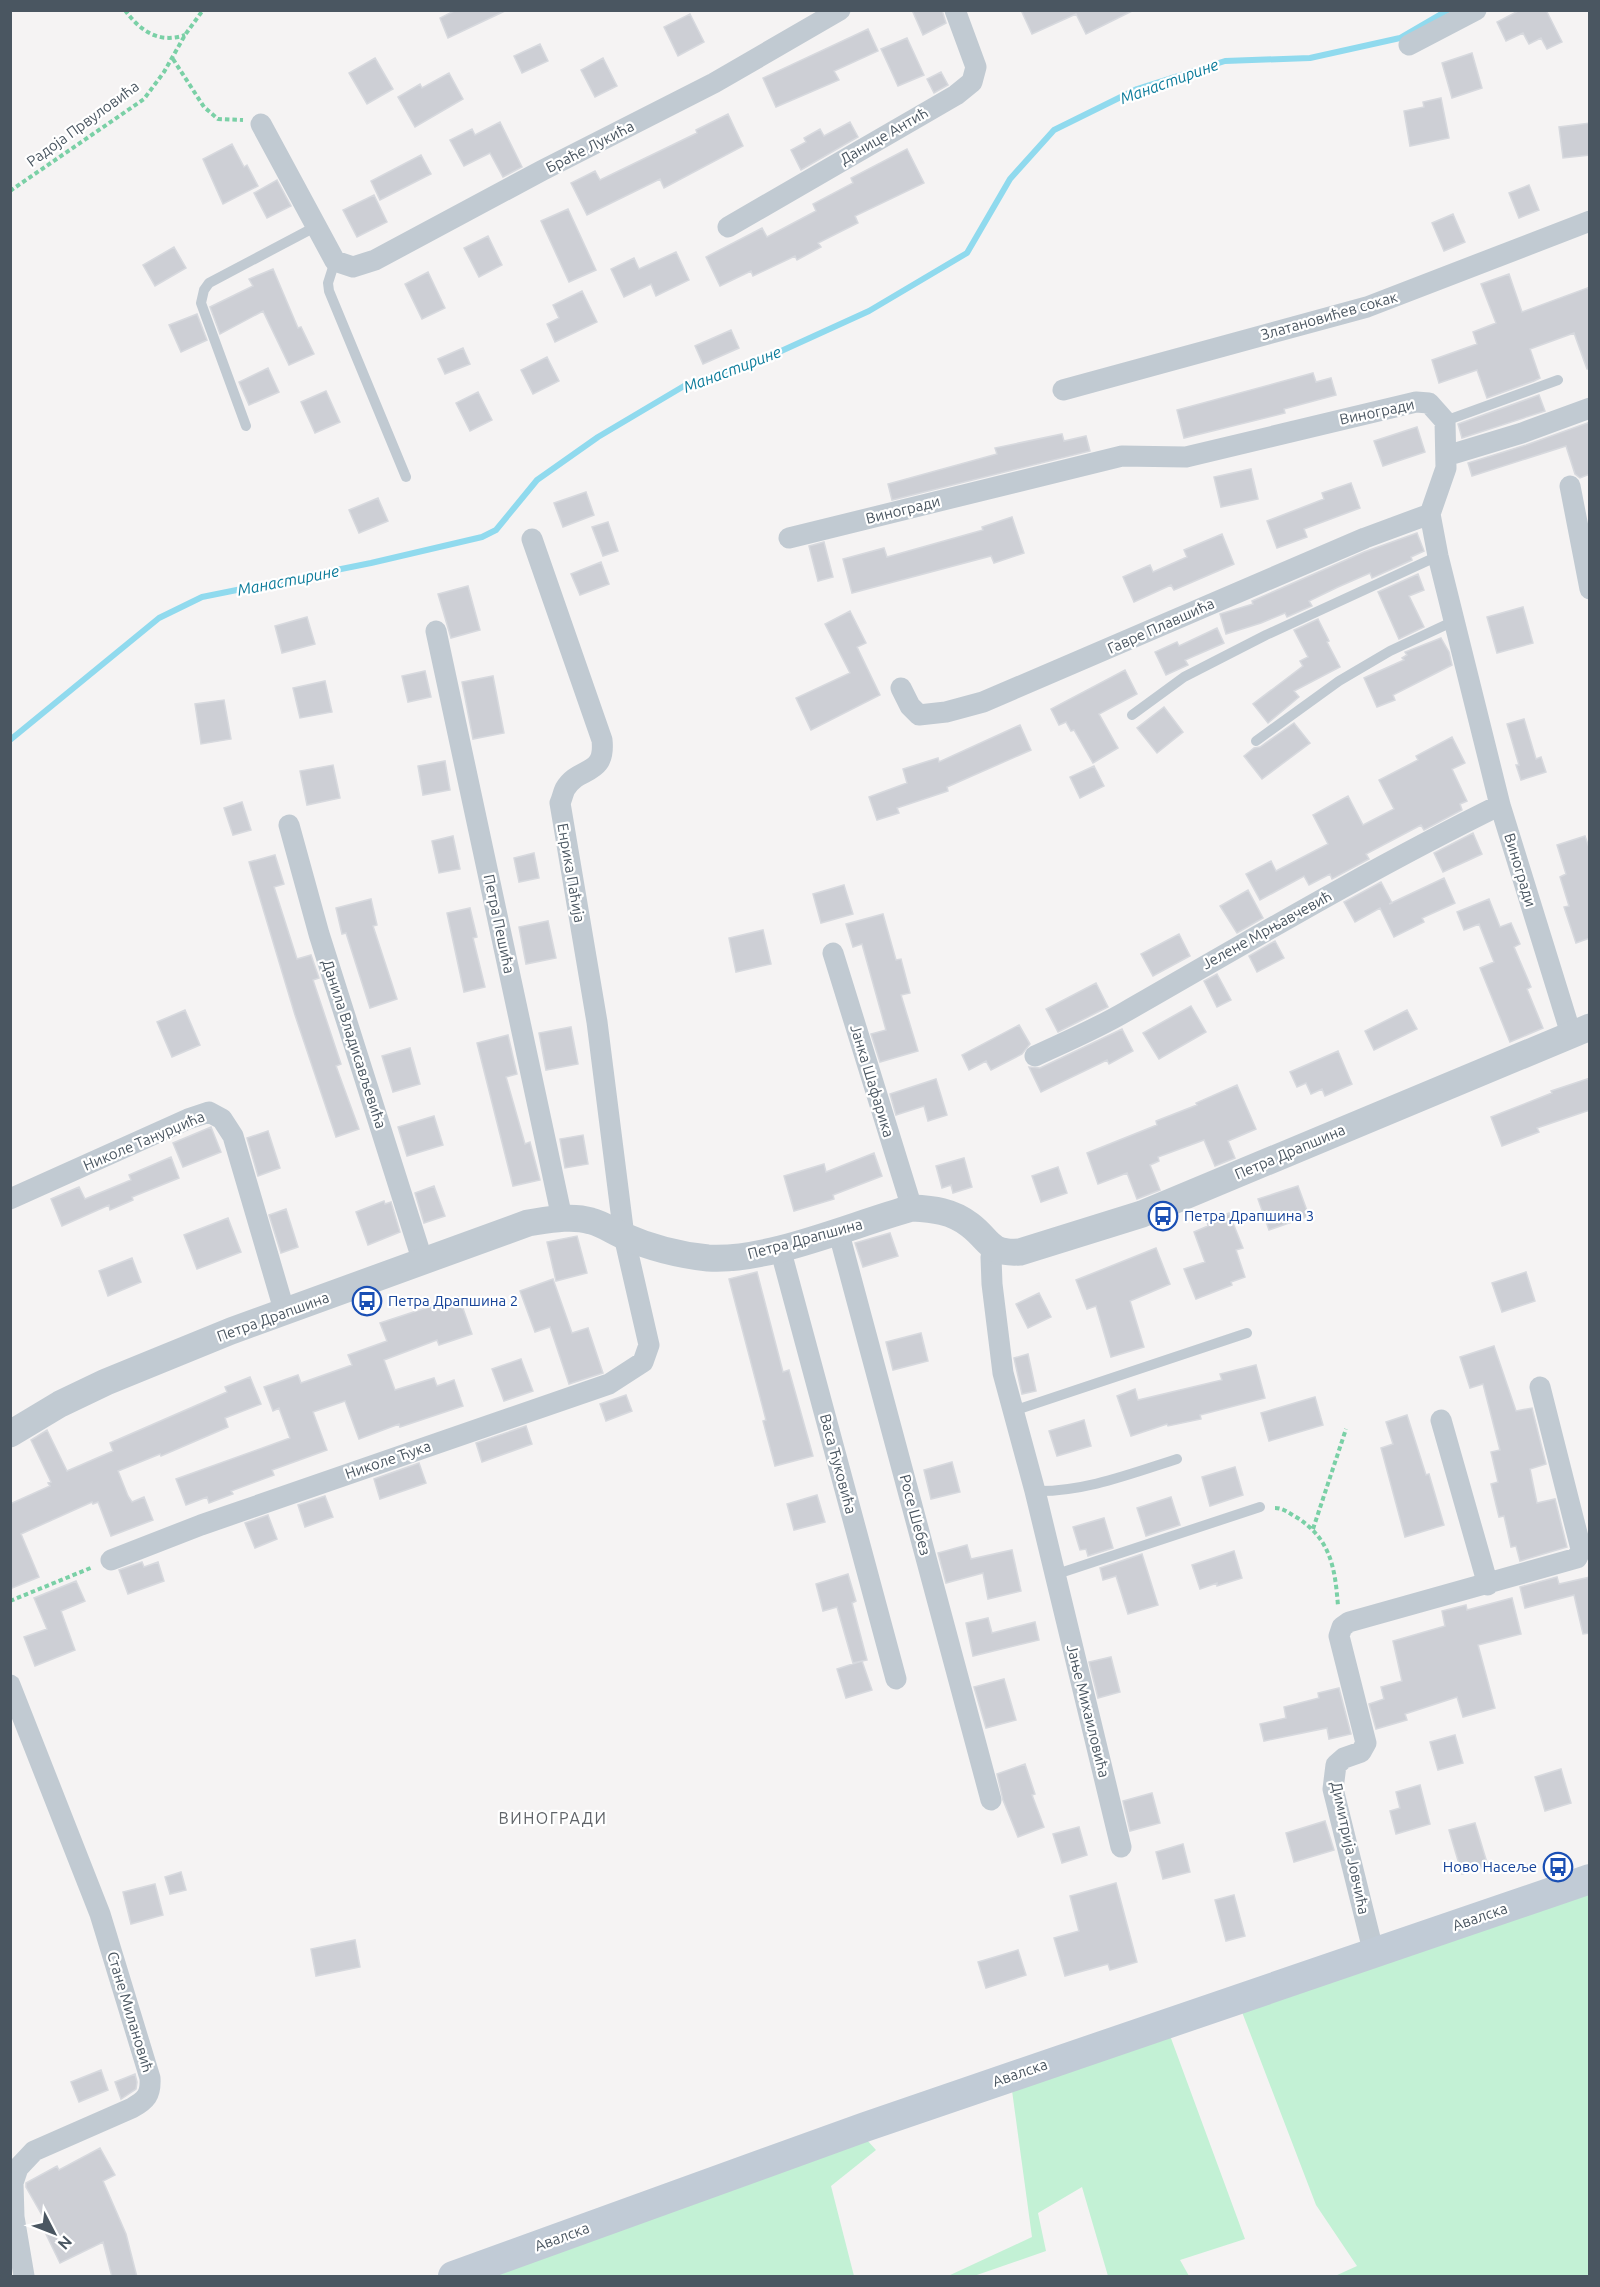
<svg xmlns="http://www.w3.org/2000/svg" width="1600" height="2287" font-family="Ubuntu,sans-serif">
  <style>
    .green { fill: #c3f1d5 }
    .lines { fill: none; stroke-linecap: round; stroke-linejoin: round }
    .stream { stroke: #90daee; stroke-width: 6 }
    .building { fill: #cdcfd5; stroke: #d7d9de; stroke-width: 1.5 }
    .path { stroke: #7ad0a6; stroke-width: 4; stroke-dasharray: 4.5 3; stroke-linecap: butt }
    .service { stroke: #c1cad2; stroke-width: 10 }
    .minor { stroke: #c1cad2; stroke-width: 21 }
    .tertiary { stroke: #c1cad2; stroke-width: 27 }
    .secondary { stroke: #c1cbd6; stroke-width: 30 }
    .labels { text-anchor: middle; stroke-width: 4.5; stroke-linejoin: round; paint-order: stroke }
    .street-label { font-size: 15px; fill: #4a5661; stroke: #fff }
    .transit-label { font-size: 15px; fill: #164399; stroke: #fff; text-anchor: start }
    .water-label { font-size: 16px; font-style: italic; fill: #0c7c9b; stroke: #fff }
    .neighbourhood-label { font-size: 16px; letter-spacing: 1.5px; fill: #5f6368; stroke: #fff }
  </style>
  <rect width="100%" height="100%" fill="#f5f3f3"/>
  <path class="green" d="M1589,1879V2276H1335L1357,2266L1316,2205L1237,1999Z
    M1165,2022L1245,2239L1180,2260L1189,2276H1108L1082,2187L1038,2213L1046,2251L974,2276H948L1032,2237L1010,2076Z
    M857,2129L876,2150L831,2186L854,2276H453Z"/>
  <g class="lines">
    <path class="stream" d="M10,740L159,618L202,597L371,563L482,537L496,530L537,480L598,437L684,386L779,352L869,311L967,253L1010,179L1054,130L1137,89L1225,61L1310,58L1400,38L1448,10"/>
  </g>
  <path class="building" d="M456,10H507L448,38L440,18Z
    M912,10H942L946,23L923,35Z
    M1021,10H1134L1086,34L1076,14L1032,34Z
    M1520,10H1546L1562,42L1547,49L1541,38L1529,44L1523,33L1506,41L1497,22Z
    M690,14L704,42L678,56L664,27Z
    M868,29L878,51L834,71L839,80L776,107L763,78Z
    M907,38L924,75L898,86L881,49Z
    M540,44L548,61L522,73L514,56Z
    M1472,53L1482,88L1452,98L1442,63Z
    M375,58L393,89L367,104L349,73Z
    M603,58L617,86L595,97L581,70Z
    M941,72L948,85L934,93L927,79Z
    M449,73L463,99L415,127L398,97L420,84L422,88Z
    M1441,98L1449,138L1410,146L1404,111L1424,107L1423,102Z
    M728,114L743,146L664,188L660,179L587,215L571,183L595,171L600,180L697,133L696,130Z
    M500,122L522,167L503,177L490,153L464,166L450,140L472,129L475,135Z
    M850,122L858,137L801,170L791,150L806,142L804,138L820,129L824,136Z
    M1590,123V155L1563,158L1559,127Z
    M232,144L244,167L247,165L258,186L223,204L203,159Z
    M907,149L924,183L855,216L858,223L818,243L821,247L797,260L795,256L753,276L751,271L720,286L706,257L762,228L767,237L816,211L813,204L853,183L851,178Z
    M421,155L431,174L380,200L371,181Z
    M277,180L291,206L267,218L254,193Z
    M1529,185L1539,210L1519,218L1509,193Z
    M374,195L387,222L357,237L343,210Z
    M568,209L596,270L569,282L541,221Z
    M1453,214L1465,242L1444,251L1432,223Z
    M488,236L502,265L479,277L464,248Z
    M174,247L186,268L155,286L143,265Z
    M676,252L689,280L656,296L651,284L624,297L611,269L634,258L639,269Z
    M273,269L298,328L301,327L314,354L289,365L263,311L220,334L210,307L253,286L249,279Z
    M428,272L445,308L422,319L405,284Z
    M1509,274L1522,312L1590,287V369H1587L1574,333L1530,349L1540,378L1534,381L1487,398L1477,370L1439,383L1432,360L1477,344L1473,332L1496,323L1481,284Z
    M582,291L597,322L555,342L547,324L559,318L553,305Z
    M197,314L207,340L181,352L169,325Z
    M731,330L739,348L703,364L695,346Z
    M463,348L470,364L445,374L438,359Z
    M547,357L559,381L533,394L521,370Z
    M268,368L279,392L249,405L239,382Z
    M1313,373L1316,382L1331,378L1336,395L1284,409L1285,413L1184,438L1177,410Z
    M326,391L340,422L315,433L301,402Z
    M478,392L492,420L470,431L456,403Z
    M1539,395L1545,411L1462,438L1458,424Z
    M1590,422V474L1580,478L1575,474L1566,446L1472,476L1468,463L1526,445Z
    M1417,427L1425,452L1383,466L1374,441Z
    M1062,434L1064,441L1086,436L1090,451L892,500L888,484L997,454L995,448Z
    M1251,469L1258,499L1221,507L1214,477Z
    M1351,483L1360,508L1304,529L1307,537L1277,548L1267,521L1324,499L1322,493Z
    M586,492L594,515L563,527L554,503Z
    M378,498L388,521L359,533L349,510Z
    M1012,517L1024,553L994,563L991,556L852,593L843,559L884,548L887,557L983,530L982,527Z
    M608,522L618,551L603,556L592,527Z
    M1417,533L1424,551L1411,557L1412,560L1372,578L1370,573L1338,587L1309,601L1312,606L1287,617L1285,613L1261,623L1226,634L1220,614L1253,604L1252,601L1364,552Z
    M1222,534L1234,564L1174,590L1171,585L1134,602L1123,577L1150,565L1153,572L1187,557L1184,550Z
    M824,542L833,577L818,581L809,546Z
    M601,562L609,584L580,595L571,574Z
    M1418,574L1424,590L1409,596L1424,627L1399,639L1378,592Z
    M468,586L480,630L451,638L438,594Z
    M1523,607L1533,643L1497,653L1487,617Z
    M850,611L866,643L857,647L880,695L811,730L796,698L850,673L825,624Z
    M307,617L315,644L282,653L275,626Z
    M1318,619L1329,641L1327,642L1340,667L1294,691L1299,697L1268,723L1253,704L1303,666L1300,661L1308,657L1294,630Z
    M1217,628L1224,643L1185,660L1188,665L1166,675L1155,652L1177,642L1179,646Z
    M1441,638L1449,652L1452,665L1393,695L1395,700L1377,707L1364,678L1404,660L1402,658L1407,655L1405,652Z
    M1125,670L1137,694L1099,714L1118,748L1093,763L1074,730L1071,731L1066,722L1059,725L1051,709Z
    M425,671L431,697L408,702L402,676Z
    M493,676L504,733L473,739L462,682Z
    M325,681L332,712L300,718L293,688Z
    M224,700L231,739L201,744L195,704Z
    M1164,707L1183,732L1157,753L1137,728Z
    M1524,719L1536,759L1541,757L1546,772L1521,780L1516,765H1519L1507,724Z
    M1294,723L1310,743L1262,779L1244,756L1254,748L1260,747Z
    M1020,725L1031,750L947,787L948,791L897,808L899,813L877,820L869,797L907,783L903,769L938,758L939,762Z
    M1452,737L1465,763L1452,769L1467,801L1460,804L1462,810L1424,830L1421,825L1366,854L1369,859L1332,879L1330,874L1309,885L1304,876L1260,900L1246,874L1271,861L1276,871L1328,844L1313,815L1348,796L1363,825L1394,809L1379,780L1418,760L1416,756Z
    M445,761L450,790L423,795L418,766Z
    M333,765L340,798L307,805L300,771Z
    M1094,766L1104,786L1080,798L1070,777Z
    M242,802L251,830L233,835L224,808Z
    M1473,833L1482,854L1443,872L1434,853Z
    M453,836L460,869L439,873L432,841Z
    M1585,836L1590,850V938L1576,943L1564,907L1569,906L1560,877L1566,874L1557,845Z
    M534,853L539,878L519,882L514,858Z
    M275,855L284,884L274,887L297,959L311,955L319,978L313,980L341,1064L336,1066L359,1129L336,1137L295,1015L249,862Z
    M1444,878L1455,903L1422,918L1424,922L1394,937L1380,908L1355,922L1344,902L1381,882L1392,903L1389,904Z
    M844,885L853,914L821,923L813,894Z
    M1248,890L1263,918L1237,933L1220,906Z
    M371,899L377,925L373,926L397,999L370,1008L346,933L342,934L336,908Z
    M1489,899L1500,927L1511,923L1520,944L1514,947L1531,987L1527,989L1543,1028L1510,1042L1480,968L1494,962L1479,924L1464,930L1457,912Z
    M470,908L477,937L473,938L485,987L464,992L447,913Z
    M883,914L896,960L901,959L910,993L901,995L918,1051L880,1062L871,1034L886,1030L862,944L853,947L846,924Z
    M548,921L556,958L526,964L519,927Z
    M763,930L771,964L736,972L729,938Z
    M1179,934L1190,956L1153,976L1141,954Z
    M1275,941L1284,958L1257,972L1249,956Z
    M1217,974L1231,1000L1217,1007L1204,981Z
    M1096,983L1108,1007L1058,1032L1046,1009Z
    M1191,1006L1206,1032L1159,1059L1143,1033Z
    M185,1010L200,1045L172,1057L157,1022Z
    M1407,1010L1417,1029L1374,1050L1365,1031Z
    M1019,1025L1030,1044L1022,1054L991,1070L986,1061L969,1070L962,1055Z
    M571,1027L578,1064L546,1070L539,1033Z
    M1122,1029L1133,1051L1109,1064L1107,1060L1041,1092L1029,1067L1040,1068Z
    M508,1035L517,1074L506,1077L525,1144L530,1142L540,1180L513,1186L477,1043Z
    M410,1048L420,1084L393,1092L382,1056Z
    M1338,1051L1352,1084L1325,1096L1322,1089L1311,1094L1306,1083L1297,1087L1290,1072Z
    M1590,1078V1110L1537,1128L1539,1132L1502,1146L1491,1117L1552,1093L1551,1091Z
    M936,1079L947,1115L928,1121L924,1106L896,1115L890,1094Z
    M1237,1085L1256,1129L1228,1141L1235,1158L1215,1166L1204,1140L1158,1157L1159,1161L1150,1165L1160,1190L1137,1199L1127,1173L1098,1184L1087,1153L1157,1125L1156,1121L1197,1105L1196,1103Z
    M434,1116L443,1145L407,1156L398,1127Z
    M211,1127L221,1152L183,1167L173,1143Z
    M268,1131L280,1168L258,1176L247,1138Z
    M583,1135L588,1164L565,1168L560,1139Z
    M874,1153L882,1176L833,1195L834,1199L794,1211L784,1176L824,1164L826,1172Z
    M171,1157L179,1178L132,1197L133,1200L110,1210L109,1205L62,1226L51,1199L79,1187L85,1199L131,1180L129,1175Z
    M964,1158L972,1187L953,1193L951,1185L942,1188L936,1166Z
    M1058,1167L1067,1193L1041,1202L1032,1176Z
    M434,1186L445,1216L424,1223L415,1193Z
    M1298,1186L1309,1216L1269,1230L1258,1199Z
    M384,1201L385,1204L391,1202L400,1232L368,1245L356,1212Z
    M286,1209L298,1247L281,1253L269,1215Z
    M1229,1213L1243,1248L1236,1250L1245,1277L1231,1282L1232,1285L1196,1299L1184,1269L1205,1262L1194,1232L1208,1226L1207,1222Z
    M228,1218L241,1252L197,1269L184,1235Z
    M890,1233L898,1256L863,1267L855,1243Z
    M577,1236L587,1273L556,1281L547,1242Z
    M1156,1248L1170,1284L1130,1301L1144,1347L1111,1357L1096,1306L1087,1309L1076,1280Z
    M132,1258L141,1282L108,1296L99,1271Z
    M757,1272L783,1372L789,1370L813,1456L775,1466L763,1421L766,1420L729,1279Z
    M1526,1272L1535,1301L1502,1312L1492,1283Z
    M553,1279L572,1333L588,1328L603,1373L569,1384L550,1327L535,1332L520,1291Z
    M1039,1293L1051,1317L1028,1328L1016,1304Z
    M459,1297L472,1334L439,1345L437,1340L384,1360L395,1390L434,1378L437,1386L454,1380L463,1406L400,1427L399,1424L359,1439L345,1401L313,1412L327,1450L272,1470L274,1475L231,1491L233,1494L209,1503L207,1497L186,1505L176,1479L290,1438L279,1408L273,1411L264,1387L298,1375L301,1383L352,1365L348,1355L387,1341L380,1323Z
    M921,1333L928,1361L893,1370L886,1342Z
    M1494,1346L1516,1411L1532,1408L1546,1464L1530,1469L1537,1503L1555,1499L1567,1547L1520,1561L1516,1546L1511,1547L1504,1516L1499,1517L1491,1484L1498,1482L1491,1452L1500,1450L1483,1384L1470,1388L1460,1357Z
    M1028,1354L1036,1391L1022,1394L1014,1358Z
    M521,1359L533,1391L504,1401L492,1369Z
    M1256,1365L1265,1398L1200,1415L1201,1419L1168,1426L1167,1424L1131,1436L1117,1396L1135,1389L1138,1400L1222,1380L1220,1374Z
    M250,1377L261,1404L225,1418L228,1427L161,1456L160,1454L118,1471L128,1496L132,1502L144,1497L153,1520L111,1536L98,1502L93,1504L92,1502L21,1534L39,1577L10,1589V1504L50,1486L48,1483L51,1482L31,1440L47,1430L67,1471L113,1451L110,1443L227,1392L225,1387Z
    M626,1395L632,1411L606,1421L600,1404Z
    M1315,1397L1323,1425L1269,1441L1261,1413Z
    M1407,1415L1426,1475L1429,1474L1444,1525L1405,1537L1381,1448L1393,1444L1386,1422Z
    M1084,1420L1091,1446L1057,1456L1049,1431Z
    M526,1426L532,1444L482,1462L476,1443Z
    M952,1462L960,1492L931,1499L924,1470Z
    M419,1463L426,1483L380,1499L374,1479Z
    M1235,1467L1243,1495L1210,1506L1202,1477Z
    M817,1495L825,1522L794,1530L787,1504Z
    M325,1496L333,1517L305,1527L298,1505Z
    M1171,1497L1180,1525L1146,1536L1137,1508Z
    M268,1515L277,1539L255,1548L245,1523Z
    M1104,1518L1113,1548L1088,1556L1086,1549L1080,1550L1073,1527Z
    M967,1545L971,1559L1012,1550L1021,1591L988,1599L983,1573L946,1583L938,1553Z
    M1234,1551L1242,1578L1217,1586V1583L1200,1589L1192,1565Z
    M1142,1554L1158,1605L1128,1614L1116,1576L1103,1580L1100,1568Z
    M142,1562L144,1567L158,1562L164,1581L128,1594L119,1570Z
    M848,1574L856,1601L852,1603L867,1660L853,1663L837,1607L823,1611L816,1584Z
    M1557,1577L1559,1584L1590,1577V1633L1583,1634L1574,1595L1525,1608L1520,1587Z
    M76,1581L85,1601L61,1611L75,1650L35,1666L24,1637L47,1629L34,1598Z
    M1512,1598L1521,1634L1478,1645L1495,1708L1463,1717L1457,1697L1405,1714L1407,1720L1376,1729L1369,1704L1384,1699L1381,1687L1402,1681L1393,1641L1445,1626L1442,1611L1466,1605L1467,1610Z
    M988,1618L992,1633L1035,1622L1039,1640L973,1656L966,1623Z
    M1111,1657L1120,1692L1098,1698L1089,1662Z
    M862,1661L872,1690L846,1698L837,1669Z
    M1004,1679L1016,1720L986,1728L974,1687Z
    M1339,1688L1351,1734L1329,1739L1327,1728L1264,1741L1260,1724L1286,1718L1284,1707L1319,1698L1318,1693Z
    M1455,1735L1463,1763L1438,1770L1430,1742Z
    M1025,1764L1035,1794L1032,1795L1044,1827L1018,1837L1003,1800L997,1774Z
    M1561,1769L1571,1803L1545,1811L1535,1777Z
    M1420,1785L1430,1824L1396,1834L1390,1811L1400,1808L1396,1792Z
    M1152,1793L1160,1823L1130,1831L1123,1801Z
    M1325,1821L1334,1850L1294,1862L1286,1833Z
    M1475,1823L1488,1866L1462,1874L1449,1830Z
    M1079,1827L1087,1855L1062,1863L1053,1834Z
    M1183,1844L1190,1872L1163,1879L1156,1852Z
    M181,1872L186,1890L170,1894L165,1877Z
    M1116,1883L1137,1962L1110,1970L1108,1964L1065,1976L1054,1938L1079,1931L1070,1896Z
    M155,1884L163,1915L131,1924L123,1892Z
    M1234,1895L1245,1936L1226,1941L1215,1900Z
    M355,1940L360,1967L316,1976L311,1949Z
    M1018,1950L1026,1975L986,1988L978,1962Z
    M101,2070L108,2090L79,2102L71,2082Z
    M135,2074L137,2082L136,2089L121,2099L115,2082Z
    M100,2148L115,2175L103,2181L126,2234L137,2277H112L103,2242L60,2263L42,2226L47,2224L26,2187V2183L57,2166L59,2170Z"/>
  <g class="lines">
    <path class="path" d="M125,10C140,31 159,44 185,35
      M173,59L204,107L218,119L243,120
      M10,191L144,99L164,72L185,35L203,10
      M1275,1508C1283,1508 1289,1513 1296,1517C1331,1539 1335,1568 1338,1606
      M1313,1529L1346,1429
      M10,1601L93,1567"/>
    <path class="service" d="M335,261L328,283L329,291L406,477
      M1445,421L1558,380
      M246,426L201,303L204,290L209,283L315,227
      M1132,715L1184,677L1266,635L1438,556
      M1256,741L1339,681L1390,651L1454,621
      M1013,1411L1247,1333
      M1035,1491C1084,1492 1130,1474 1177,1459
      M1054,1575L1260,1507"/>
    <path class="minor" d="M1409,45L1476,10
      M261,124L335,261L353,267L375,260L543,170L714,83L840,10
      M728,227L956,95L972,82L976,67L955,10
      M1063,390L1367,307L1590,221
      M1446,456L1522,433L1590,408
      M1570,486L1590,589
      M789,538L1122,456L1186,457L1416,402L1429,403L1445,421L1446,468L1430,514L1438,556L1500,805L1571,1034
      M436,631L562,1218
      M901,688L910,706L919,715L946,712L983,702L1365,538L1430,514
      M289,825L319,934L423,1262
      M833,953L912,1208
      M1035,1056C1065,1042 1096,1029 1125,1012C1249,941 1372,868 1500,805
      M10,1199L188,1119L209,1112L222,1119L233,1136L285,1313
      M838,1230L991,1800
      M780,1248L896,1679
      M995,1250L991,1257L992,1284L1003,1373L1035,1491L1121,1847
      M1441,1420L1488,1585
      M111,1560L201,1525L609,1384L643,1362L649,1345L624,1236L597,1022L560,803C562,799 563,793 565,789C578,766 606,777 602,740L532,539
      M10,1685L100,1914L150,2078C151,2095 146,2100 132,2108L34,2151L18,2168L13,2183L14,2217L24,2276
      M1374,1954L1333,1789L1336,1765L1344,1758L1361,1752L1366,1743L1339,1636L1342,1627L1349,1622L1577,1558L1581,1549L1540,1387"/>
    <path class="tertiary" d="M10,1434L60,1404L106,1382L231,1331L528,1223C548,1220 571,1215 591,1221C603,1224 614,1232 624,1236C651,1248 679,1255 708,1258C768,1262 853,1224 912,1208C933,1209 952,1211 970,1225C991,1241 988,1254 1020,1252L1142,1214L1590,1027"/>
    <path class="secondary" d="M453,2276L865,2127L1590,1879"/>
  </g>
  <defs>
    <g id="bus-ring" transform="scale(1.5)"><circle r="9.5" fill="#fff" stroke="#1a4fb4" stroke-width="1.5"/><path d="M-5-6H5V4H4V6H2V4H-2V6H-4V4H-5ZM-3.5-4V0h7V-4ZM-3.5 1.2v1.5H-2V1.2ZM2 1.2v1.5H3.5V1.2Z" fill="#1a4fb4"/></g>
  </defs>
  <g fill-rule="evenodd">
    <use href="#bus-ring" x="1163" y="1216"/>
    <use href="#bus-ring" x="367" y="1301"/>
    <use href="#bus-ring" x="1558" y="1867"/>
  </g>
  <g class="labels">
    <g class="street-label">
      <text transform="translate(83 124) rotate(-36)" y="5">Радоја Првуловића</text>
      <text transform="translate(884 136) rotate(-30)" y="5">Данице Антић</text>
      <text transform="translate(590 147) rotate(-27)" y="5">Браће Лукића</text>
      <text transform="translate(1329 316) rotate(-16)" y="5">Златановићев сокак</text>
      <text transform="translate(1377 412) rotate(-12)" y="5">Виногради</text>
      <text transform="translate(903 510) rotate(-14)" y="5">Виногради</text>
      <text transform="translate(1161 626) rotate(-24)" y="5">Гавре Плавшића</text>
      <text transform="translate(1520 870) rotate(73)" y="5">Виногради</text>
      <text transform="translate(571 873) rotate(80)" y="5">Енрика Паћија</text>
      <text transform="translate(499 924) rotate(78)" y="5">Петра Пешића</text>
      <text transform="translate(1267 930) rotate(-29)" y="5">Јелене Мрњавчевић</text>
      <text transform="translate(354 1044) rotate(72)" y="5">Данила Владисављевића</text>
      <text transform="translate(872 1081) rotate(73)" y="5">Јанка Шафарика</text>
      <text transform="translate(144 1141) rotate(-23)" y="5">Николе Танурџића</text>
      <text transform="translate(1290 1152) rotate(-23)" y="5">Петра Драпшина</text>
      <text transform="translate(805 1239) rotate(-15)" y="5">Петра Драпшина</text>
      <text transform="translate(273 1317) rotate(-20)" y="5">Петра Драпшина</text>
      <text transform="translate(388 1460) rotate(-19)" y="5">Николе Ћука</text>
      <text transform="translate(838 1464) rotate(75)" y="5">Васа Ћуковића</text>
      <text transform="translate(915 1515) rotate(75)" y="5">Росе Шебез</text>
      <text transform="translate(1088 1711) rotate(76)" y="5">Јање Михаиловића</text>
      <text transform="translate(1350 1848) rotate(78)" y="5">Димитрија Јовчића</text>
      <text transform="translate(1480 1917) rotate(-19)" y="5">Авалска</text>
      <text transform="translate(130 2012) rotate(73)" y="5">Стане Милановић</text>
      <text transform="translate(1020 2073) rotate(-19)" y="5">Авалска</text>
      <text transform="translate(562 2237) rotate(-20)" y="5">Авалска</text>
    </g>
    <g class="transit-label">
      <text x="1184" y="1221">Петра Драпшина 3</text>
      <text x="388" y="1306">Петра Драпшина 2</text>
      <text x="1537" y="1872" text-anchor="end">Ново Насеље</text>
    </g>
    <g class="water-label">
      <text transform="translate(1169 81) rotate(-20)" y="6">Манастирине</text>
      <text transform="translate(732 369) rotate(-21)" y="6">Манастирине</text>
      <text transform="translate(288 580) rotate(-11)" y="6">Манастирине</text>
    </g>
    <g class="neighbourhood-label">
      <text x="553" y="1824">ВИНОГРАДИ</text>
    </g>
  </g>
  <rect width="1600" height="2287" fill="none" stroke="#4a5661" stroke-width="24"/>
  <g transform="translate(54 2233) rotate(132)" stroke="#ffffff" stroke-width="4.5" paint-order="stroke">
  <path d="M0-4.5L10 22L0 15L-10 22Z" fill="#4a5661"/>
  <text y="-9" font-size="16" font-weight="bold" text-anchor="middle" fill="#4a5661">N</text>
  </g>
</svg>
